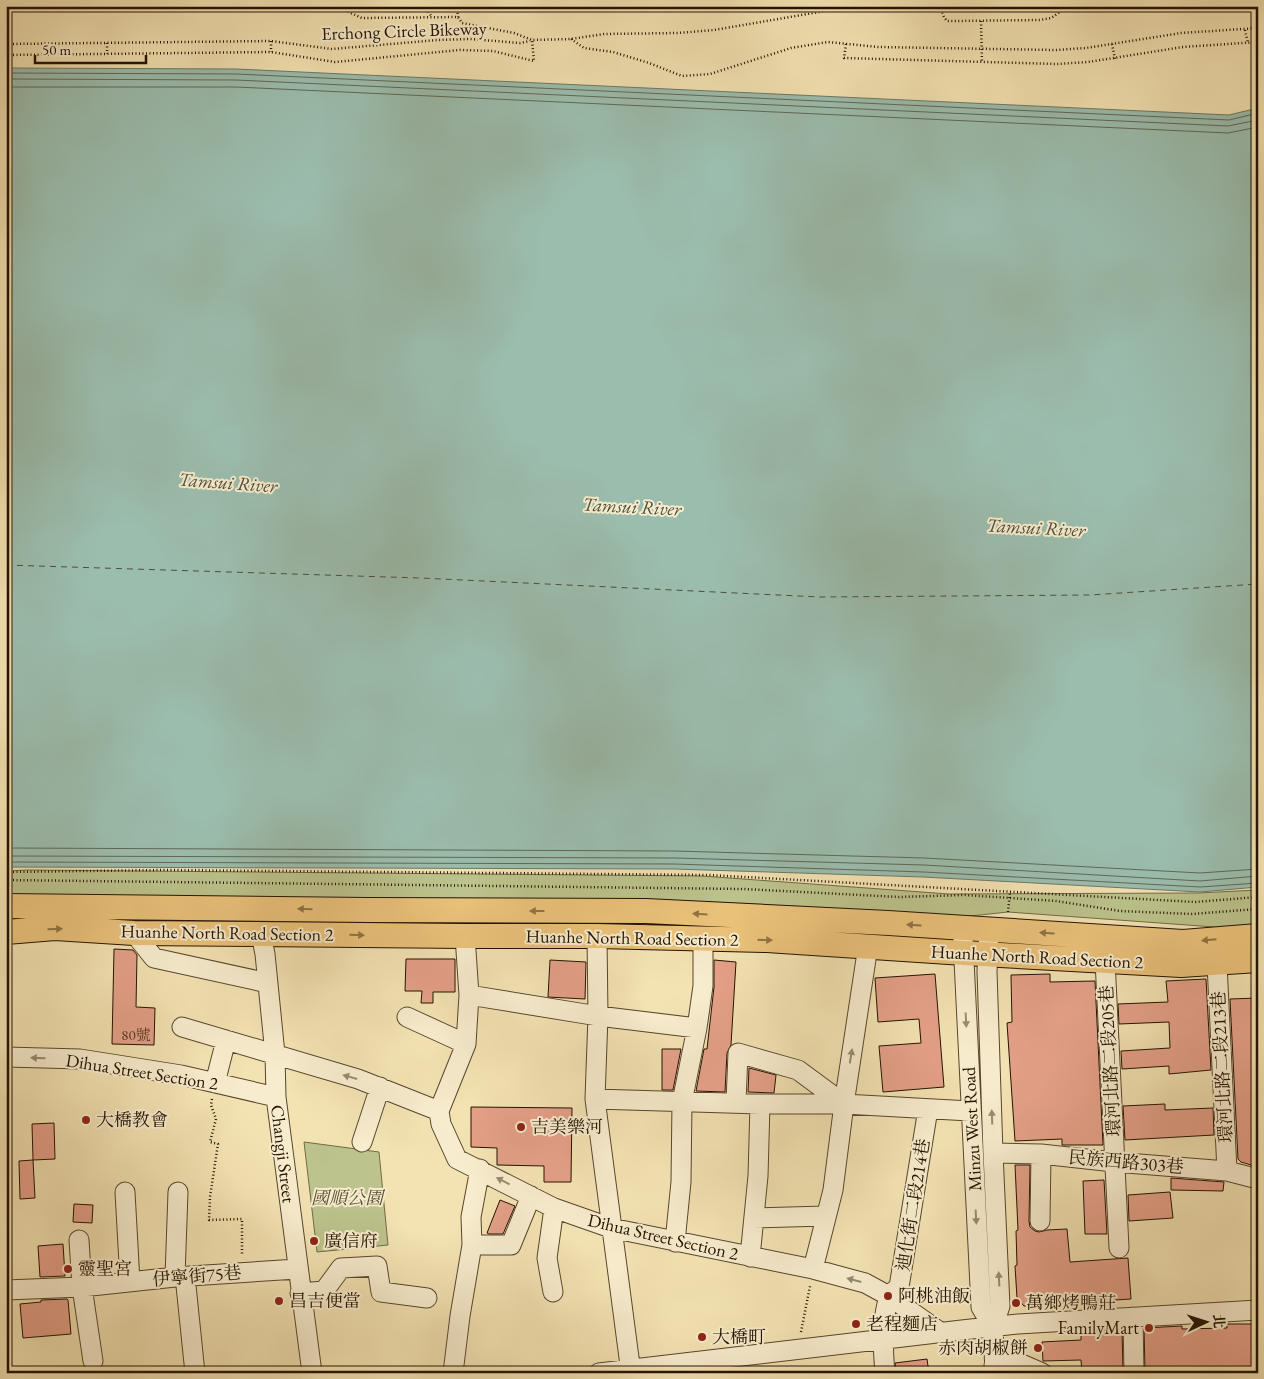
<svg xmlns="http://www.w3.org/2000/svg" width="1264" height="1379" font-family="'EB Garamond','Noto Serif TC',serif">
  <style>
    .green { fill: #bcc38c; stroke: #706a46 }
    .water { fill: #9bbdae; stroke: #6b7968 }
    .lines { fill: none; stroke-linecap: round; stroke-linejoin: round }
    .shore { stroke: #5f6857; stroke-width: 1 }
    .ferry { stroke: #4d4e3d; stroke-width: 1; stroke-dasharray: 6 5; stroke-linecap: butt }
    .building { fill: #e4a088; stroke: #231200 }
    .minor-casing { stroke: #57462c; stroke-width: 21 }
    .major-casing { stroke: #231200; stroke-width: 26 }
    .path { stroke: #231200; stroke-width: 2.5; stroke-dasharray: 1 2.5; stroke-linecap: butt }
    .minor { stroke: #f7eccd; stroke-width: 19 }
    .major { stroke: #eac179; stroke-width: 24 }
    .path-bridge { stroke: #231200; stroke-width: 2.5; stroke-dasharray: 1 2.5; stroke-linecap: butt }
    .oneway { fill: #907243 }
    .oneway2 { fill: #988a71 }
    .poi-dot { fill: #8f2418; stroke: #f7eccd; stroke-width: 2 }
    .labels { text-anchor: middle; stroke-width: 4; stroke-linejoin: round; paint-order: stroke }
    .number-label { font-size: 15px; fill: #533622 }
    .street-label { font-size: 18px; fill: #231200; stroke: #f7eccd }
    .poi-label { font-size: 18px; fill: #231200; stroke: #f7eccd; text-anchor: start }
    .park-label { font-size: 18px; font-style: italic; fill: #595031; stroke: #f7eccd }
    .water-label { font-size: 19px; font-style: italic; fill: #4d4e3d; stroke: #f7eccd }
  </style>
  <rect width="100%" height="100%" fill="#f3e2b2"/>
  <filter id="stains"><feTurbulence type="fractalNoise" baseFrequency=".004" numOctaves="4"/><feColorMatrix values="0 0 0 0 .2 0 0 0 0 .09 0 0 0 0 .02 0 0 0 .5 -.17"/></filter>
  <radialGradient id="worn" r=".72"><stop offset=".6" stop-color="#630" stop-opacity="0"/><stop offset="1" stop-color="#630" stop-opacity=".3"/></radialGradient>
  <path class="green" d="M28,870L702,876L949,894L1198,893L1258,890V925L1228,928L1008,912L942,919L6,900V871Z
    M304,1142L379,1152L388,1245L317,1252Z"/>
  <path class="water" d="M6,68L236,69L1229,115L1258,108V887L1200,892L923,877L674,869L6,867Z"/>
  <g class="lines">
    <path class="shore" d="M6,73L236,74L1229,120L1258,113
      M6,79L236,80L1228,126L1258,120
      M6,87H236L1228,133L1258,127
      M6,848L674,851L924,858L1200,873L1258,869
      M6,856L674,858L924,865L1200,881L1258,876
      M6,862L674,864L924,872L1200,887L1258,883"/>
    <path class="ferry" d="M6,565L420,578L820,597L1090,595L1258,584"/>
  </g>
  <path class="building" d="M114,949L133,950L137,955L136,1007L155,1008L154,1045L112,1044Z
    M406,959H455V992H433V1003H421L422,991H405Z
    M550,960L586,962L585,999L548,997Z
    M714,960L736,962L731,1045L727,1053L725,1092L696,1091L704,1049H707L714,987Z
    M935,974L944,1087L883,1092L879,1046L921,1043L919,1019L878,1022L875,978Z
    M1050,974V982L1095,981L1103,1145H1062V1139L1015,1141L1007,1023L1012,1022L1011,975Z
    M1206,979L1211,1070L1169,1074V1066L1122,1069L1121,1051L1170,1048L1169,1022L1119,1024L1118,1004L1168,1002L1166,981Z
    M1258,998V1167L1241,1162L1238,1159L1230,999Z
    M662,1049H681L673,1090H662Z
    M749,1068L776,1075L774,1093L748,1092Z
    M1165,1104V1110L1213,1108L1214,1135L1125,1140L1123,1106Z
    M471,1107L572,1108L571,1182H544V1166L497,1165V1148L471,1147Z
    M54,1123L55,1159L33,1160L32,1124Z
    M33,1160L35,1198L20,1199L19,1161Z
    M1015,1165H1030L1029,1221L1030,1227L1035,1231L1039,1232L1047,1230L1067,1229L1070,1262L1128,1258L1131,1299L1024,1306L1017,1298L1015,1266L1017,1265L1016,1231L1018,1230Z
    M1171,1178L1224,1182L1223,1191L1171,1190Z
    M1104,1180L1107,1234H1085L1083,1181Z
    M1170,1192L1173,1218L1129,1221L1128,1195Z
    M500,1200L515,1206L503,1234H489L487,1233Z
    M74,1204L93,1205L92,1223L73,1222Z
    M63,1244L65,1276L40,1277L38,1246Z
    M67,1299L68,1300L71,1334L23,1338L20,1304L41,1302V1300Z
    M1227,1324H1258V1369L1222,1370V1373H1145L1144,1328L1182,1326V1329L1227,1328Z
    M1122,1329L1123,1373H1082L1081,1360L1043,1361L1042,1342L1081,1340V1332Z
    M927,1359L929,1373H896L895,1363Z"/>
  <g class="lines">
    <g class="minor-casing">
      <path id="minor" d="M989,930L987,971L993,1153L1000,1306L993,1327L995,1373
        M134,933L154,958L268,983
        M261,934L265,954L275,1054L276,1097L312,1373
        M597,936L598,1016L595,1099L631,1373
        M963,940L981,1307L993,1327
        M1105,960L1119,1248
        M1217,964L1227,1171
        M469,995L598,1016L697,1028L682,1102L681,1182L675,1242
        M407,1017L466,1044
        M182,1027L358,1079L439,1111L441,1124L457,1159L554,1208L611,1228L813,1269L865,1283L889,1296L940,1332
        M697,1028L703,986V938
        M6,1057L80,1059L181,1075L276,1097
        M215,1083L226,1040
        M595,1099L760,1104H844L970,1111
        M736,1102L738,1053L798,1070L844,1104
        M439,1111L466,1044L469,995L465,936
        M362,1142L380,1087
        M993,1153L1041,1154L1114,1162L1227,1171L1258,1179
        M125,1192L130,1282
        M754,1218L826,1216
        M1040,1221L1041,1154
        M79,1240L82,1287L93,1361
        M472,1245L471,1217L480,1169
        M750,1257L758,1176L760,1104
        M813,1269L833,1190L844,1104L868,946
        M185,1276L195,1373
        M175,1277L178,1192
        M6,1290L82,1287L175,1277L297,1269
        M553,1292L547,1258L554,1208
        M300,1293L324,1291L341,1268L377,1266L381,1292L427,1298
        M1133,1317L1134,1373
        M994,1365L1019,1363L1042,1373
        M453,1373L460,1316L472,1245H511L531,1196
        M599,1373L962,1330L1018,1324L1258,1310
        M885,1373C883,1351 881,1319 889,1298C890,1293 896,1290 899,1287L928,1109"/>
    </g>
    <g class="major-casing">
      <path id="major" d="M6,906L368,910L646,911L888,923L1183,942L1258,936
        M6,932L55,928L134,933L465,936H597L767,940L964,953L1181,965L1258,960"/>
    </g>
    <path class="path" d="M335,6L362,18L458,17L462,23L514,33L532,40L571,39L604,34L678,33L714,30L854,6
      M361,6V10
      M424,6L432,17
      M457,6L458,17
      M940,6L944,17L947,21H952L1040,20L1051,18L1060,12V6
      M981,21L982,63
      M1245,30L1248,43
      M571,39L584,48L613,52L649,63L682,76L710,74L791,48L828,42L878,47L1056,50L1086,48L1181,33L1258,28
      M271,41V52
      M107,43V54
      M6,44L271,41L332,49L438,40L470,39L520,43L530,41
      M846,44L844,58L1057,64L1088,62L1183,47L1258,42
      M1112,44L1115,59
      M6,55L271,52L335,62L460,50L493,51L534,61L532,40
      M6,872L165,870L709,875L1195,902L1258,897
      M6,880L744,889L899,897L965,895L1056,901L1120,911L1191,914L1258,909
      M1008,912L1010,891
      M212,1099L211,1105L216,1119L210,1142L218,1144L210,1197L209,1220L242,1219V1256
      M801,1332L810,1286"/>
    <use href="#minor" class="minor"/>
    <use href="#major" class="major"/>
    <path class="path-bridge" d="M361,10L464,9V6"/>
  </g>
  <defs><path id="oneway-solid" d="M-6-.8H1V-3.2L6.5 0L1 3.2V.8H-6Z" transform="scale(1.25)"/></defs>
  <g class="oneway">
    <use href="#oneway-solid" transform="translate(305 909) rotate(-179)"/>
    <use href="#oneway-solid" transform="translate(537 911) rotate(-180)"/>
    <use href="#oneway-solid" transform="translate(700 914) rotate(-177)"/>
    <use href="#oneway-solid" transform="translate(914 925) rotate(-176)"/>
    <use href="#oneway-solid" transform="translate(55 929) rotate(-1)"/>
    <use href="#oneway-solid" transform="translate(1047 933) rotate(-176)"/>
    <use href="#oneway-solid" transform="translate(357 935) rotate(1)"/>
    <use href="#oneway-solid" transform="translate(765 940) rotate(2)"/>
    <use href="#oneway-solid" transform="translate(1209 940) rotate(175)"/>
  </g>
  <g class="oneway2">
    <use href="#oneway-solid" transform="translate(966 1020) rotate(87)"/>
    <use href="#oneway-solid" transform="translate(851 1056) rotate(-81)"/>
    <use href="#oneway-solid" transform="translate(38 1058) rotate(-179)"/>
    <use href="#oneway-solid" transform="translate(350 1077) rotate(-164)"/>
    <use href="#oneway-solid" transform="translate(992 1117) rotate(-92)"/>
    <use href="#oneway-solid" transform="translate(503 1181) rotate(-153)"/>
    <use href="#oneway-solid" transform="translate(976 1217) rotate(87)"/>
    <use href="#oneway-solid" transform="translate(999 1279) rotate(-93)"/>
    <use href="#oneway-solid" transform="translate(854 1280) rotate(-165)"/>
  </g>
  <g class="poi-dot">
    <circle cx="86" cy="1120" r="5"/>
    <circle cx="521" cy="1127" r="5"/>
    <circle cx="314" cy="1241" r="5"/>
    <circle cx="68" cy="1269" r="5"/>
    <circle cx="888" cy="1296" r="5"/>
    <circle cx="279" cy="1301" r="5"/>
    <circle cx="1016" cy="1303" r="5"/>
    <circle cx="856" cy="1324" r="5"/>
    <circle cx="1149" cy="1328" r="5"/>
    <circle cx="702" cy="1337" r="5"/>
    <circle cx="1038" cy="1348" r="5"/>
  </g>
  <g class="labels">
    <g class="number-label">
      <text x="136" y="1040">80號</text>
    </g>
    <g class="street-label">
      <text transform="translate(404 31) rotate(-2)" y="6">Erchong Circle Bikeway</text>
      <text transform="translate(227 933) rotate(1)" y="6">Huanhe North Road Section 2</text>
      <text transform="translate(632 938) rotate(1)" y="6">Huanhe North Road Section 2</text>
      <text transform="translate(1037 957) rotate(3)" y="6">Huanhe North Road Section 2</text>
      <text transform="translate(1110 1061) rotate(-93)" y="6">環河北路二段205巷</text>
      <text transform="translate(1222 1067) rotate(-93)" y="6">環河北路二段213巷</text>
      <text transform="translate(142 1072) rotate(9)" y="6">Dihua Street Section 2</text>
      <text transform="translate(972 1129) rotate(-93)" y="6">Minzu West Road</text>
      <text transform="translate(283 1154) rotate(83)" y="6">Changji Street</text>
      <text transform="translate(1126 1162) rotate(5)" y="6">民族西路303巷</text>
      <text transform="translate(913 1205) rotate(-81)" y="6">迪化街二段214巷</text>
      <text transform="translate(663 1237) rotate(13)" y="6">Dihua Street Section 2</text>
      <text transform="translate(197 1276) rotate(-5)" y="6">伊寧街75巷</text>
    </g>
    <g class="poi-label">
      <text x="96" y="1126">大橋教會</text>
      <text x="531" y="1133">吉美樂河</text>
      <text x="324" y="1247">廣信府</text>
      <text x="78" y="1275">靈聖宮</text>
      <text x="898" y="1302">阿桃油飯</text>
      <text x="289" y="1307">昌吉便當</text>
      <text x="1026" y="1309">萬鄉烤鴨莊</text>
      <text x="866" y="1330">老程麵店</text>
      <text x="1139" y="1334" text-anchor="end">FamilyMart</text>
      <text x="712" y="1343">大橋町</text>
      <text x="1028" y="1354" text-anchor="end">赤肉胡椒餅</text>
    </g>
    <g class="park-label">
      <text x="347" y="1204">國順公園</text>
    </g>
    <g class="water-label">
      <text transform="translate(228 482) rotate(4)" y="7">Tamsui River</text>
      <text transform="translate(632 506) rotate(3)" y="7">Tamsui River</text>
      <text transform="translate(1036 527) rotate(3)" y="7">Tamsui River</text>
    </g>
  </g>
  <rect width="1264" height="1379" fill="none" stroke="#f3e2b2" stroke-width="25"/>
  <rect x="8" y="8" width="1249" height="1364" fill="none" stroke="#231200" stroke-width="2.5"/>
  <rect x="12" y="12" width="1239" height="1354" fill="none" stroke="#231200"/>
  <g transform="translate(1206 1322) rotate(86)" stroke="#f7eccd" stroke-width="4" paint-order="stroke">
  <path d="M0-4L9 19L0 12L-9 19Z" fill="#231200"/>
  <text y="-8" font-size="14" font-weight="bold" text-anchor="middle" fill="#231200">北</text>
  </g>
  <path d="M35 55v8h111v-8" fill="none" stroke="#231200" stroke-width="2.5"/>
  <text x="42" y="55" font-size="15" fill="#231200" stroke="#f7eccd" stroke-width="4" paint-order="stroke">50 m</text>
  <rect width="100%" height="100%" filter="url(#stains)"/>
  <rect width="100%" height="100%" fill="url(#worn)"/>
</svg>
